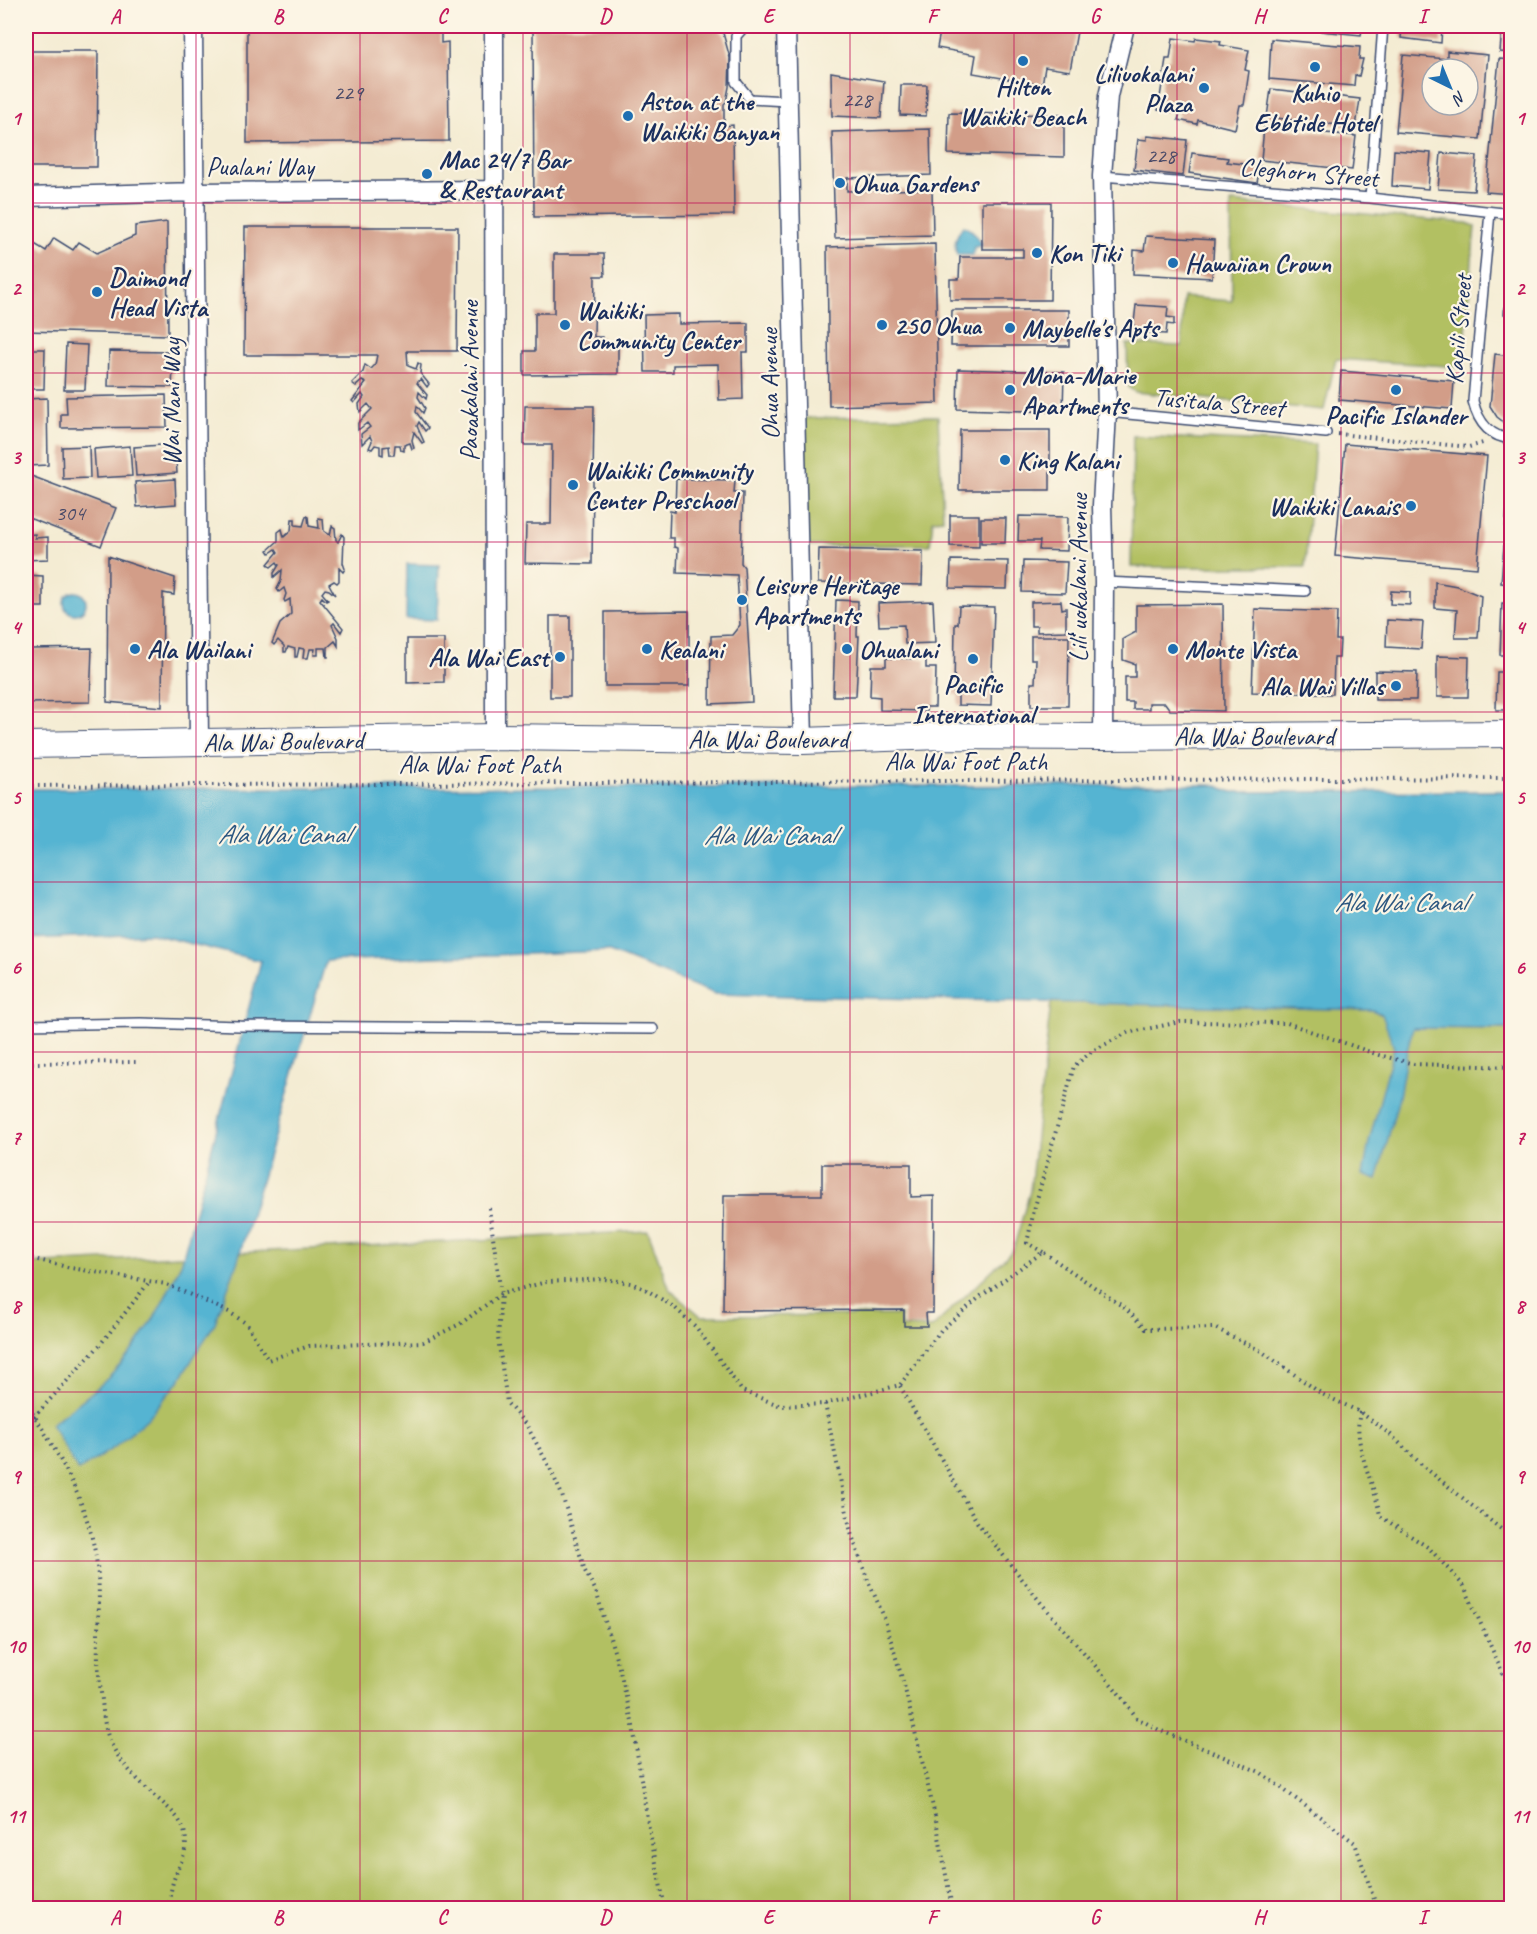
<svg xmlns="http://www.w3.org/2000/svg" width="1537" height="1934" font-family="Caveat,sans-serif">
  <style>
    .green { fill: #b2c062; stroke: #667860; stroke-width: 1.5 }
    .water { fill: #54b4d2; stroke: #387298; stroke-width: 1.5 }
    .building { fill: #d29d88; fill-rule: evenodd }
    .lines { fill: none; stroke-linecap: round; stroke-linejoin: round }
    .service-casing { stroke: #3c4b70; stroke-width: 12 }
    .minor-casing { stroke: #3c4b70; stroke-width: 21 }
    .secondary-casing { stroke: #3c4b70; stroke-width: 28 }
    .path { stroke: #3c4b70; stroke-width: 4; stroke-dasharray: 1.5 4.5; stroke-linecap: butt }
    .service { stroke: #fff; stroke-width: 9 }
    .minor { stroke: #fff; stroke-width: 18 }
    .secondary { stroke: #fff; stroke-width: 26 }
    .grid { fill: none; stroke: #c2185b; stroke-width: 1.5; stroke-opacity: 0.55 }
    .poi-dot { fill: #1f6fb2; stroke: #fcf5e5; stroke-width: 2 }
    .labels { text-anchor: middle; stroke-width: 4.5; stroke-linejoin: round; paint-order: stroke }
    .number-label { font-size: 22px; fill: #494a68 }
    .poi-label { font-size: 26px; font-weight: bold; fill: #1b2f5e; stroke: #fcf5e5; text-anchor: start }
    .street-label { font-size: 26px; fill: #1b2f5e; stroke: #fcf5e5 }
    .water-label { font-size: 27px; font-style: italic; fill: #2c5781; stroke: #fcf5e5 }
    .neatline { fill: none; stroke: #c2185b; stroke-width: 2 }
    .grid-label { font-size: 20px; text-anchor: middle; font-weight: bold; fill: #c2185b }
  </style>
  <rect width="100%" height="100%" fill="#fcf5e5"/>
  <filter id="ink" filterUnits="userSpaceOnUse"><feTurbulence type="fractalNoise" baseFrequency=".0167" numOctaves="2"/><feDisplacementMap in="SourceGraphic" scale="12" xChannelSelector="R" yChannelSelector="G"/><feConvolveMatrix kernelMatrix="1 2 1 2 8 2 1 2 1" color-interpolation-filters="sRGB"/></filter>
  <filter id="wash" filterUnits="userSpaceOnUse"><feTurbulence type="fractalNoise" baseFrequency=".008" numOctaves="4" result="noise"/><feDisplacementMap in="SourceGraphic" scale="24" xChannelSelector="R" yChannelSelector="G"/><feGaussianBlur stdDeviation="1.35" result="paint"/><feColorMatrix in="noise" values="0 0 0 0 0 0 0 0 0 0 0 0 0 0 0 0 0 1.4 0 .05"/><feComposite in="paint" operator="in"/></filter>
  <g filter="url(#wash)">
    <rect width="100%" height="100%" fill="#f4ecd3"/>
    <path class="green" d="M1231,202L1467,223L1475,226L1463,367L1336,359L1324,410L1135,392L1128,387L1127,344L1182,346L1183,297L1232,301Z
      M938,416L943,519L933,520L930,545L804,546L803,418Z
      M1133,436L1315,444L1305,567H1131Z
      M1051,1002L1372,1010L1413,1028L1511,1029V1908H26V1264L648,1231L670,1290L701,1316L900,1315L901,1327L932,1328L1013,1250L1030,1191Z"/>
    <path class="water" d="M963,226C974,230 977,235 981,246L974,247L973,255H957C953,243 956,236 963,226Z
      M407,564L439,565L437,620L406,619Z
      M64 603a11 11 0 1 1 22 0a11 11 0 1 1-22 0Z
      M1215,785L1232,792L1511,791V1029L1413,1028L1407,1051L1399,1097L1377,1180L1363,1175L1369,1142L1394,1048L1382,1014L1372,1010L715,994L607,951L326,961L237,1263L215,1323L179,1381L148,1418L115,1447L78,1471L51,1424C71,1408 94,1393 112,1374C145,1339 163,1305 182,1261L261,961L152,934L26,939V789Z"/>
    <g id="blocks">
      <path class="building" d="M247,26H434V32H441V43L448,42L449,141L247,143Z
        M533,26H715L723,33L730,58L729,87L726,102L724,104V126L733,125L734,215L534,217Z
        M941,26H1078L1070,71L1045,67L1042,85L973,73L976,55L937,48Z
        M1321,26H1363L1361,35L1321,31Z
        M1402,26H1442L1441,43L1401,38Z
        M1502,26H1512V53L1500,52Z
        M1173,38L1195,41L1196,38L1221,41L1220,45L1249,50L1245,70L1249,71L1244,105H1240L1235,129L1198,120L1197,124L1178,120L1180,113L1158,110L1166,59H1170Z
        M1271,39L1360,47L1359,59H1363L1359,76L1355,75L1354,86L1269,79Z
        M26,51H98L97,167H26Z
        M1447,51L1488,55L1480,139L1396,132L1403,55L1447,59ZM1432,69H1468V105H1432Z
        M1499,59L1512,60V194L1486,192Z
        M831,72L884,81L881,118L832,116Z
        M901,85H927L926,116L900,115Z
        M1271,89L1360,99L1356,127L1267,117Z
        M949,113L1064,115V157L948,154Z
        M1264,127L1356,136L1352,170L1261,160Z
        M930,129L931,175L847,178V191L932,189L933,235L835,238L832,132Z
        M1147,136L1187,140L1183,176L1134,170L1138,139L1147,140Z
        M1394,150L1431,153L1428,189L1392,186Z
        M1192,153L1228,158L1227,162L1260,166L1257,183L1189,173Z
        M1441,153L1477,156L1474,191L1438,189Z
        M982,202H1051L1050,300H950V279H959L960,257H1023V249H982Z
        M167,222L168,335L26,331V244L28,240L46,251L54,238L73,250L79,242L97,253L135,236V226Z
        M245,227H458L457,351H407L408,366L416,369L418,363L421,365L420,373L429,384L427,387L421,379L417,383L427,395L426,399L419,392L418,397L425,408L423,413L417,406L416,412L428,428L425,431L419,422L417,426L424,442L422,443L414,432L412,440L414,448L412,449L410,443L404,445V451L401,450L400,445H395L394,455H390L389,446L383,447V455L380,454V446L375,445L372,449L369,448L372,441L370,436L362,444L361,434L370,427L367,423L358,430V423L372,409L368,404L360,412L359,404L364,397L362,394L354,403L352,401L366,383L362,381L356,386L352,383L363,372L365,365L371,369L375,365L377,355H244Z
        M1146,236L1214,240L1212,278L1133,274L1134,250L1144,251Z
        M1510,238H1512V315L1504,314Z
        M935,244L938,403L829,406L827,247Z
        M554,254H604L605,276H595L594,337H602V348H618V374L524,375V351H535V313H554Z
        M1136,305L1168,307L1167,317L1174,318V325L1167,324L1166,334L1133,332Z
        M952,310H1069V346H951Z
        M679,314V324L748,323V352H742L743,399L719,400L718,364L673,365V372H645L644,315Z
        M1509,328H1512V351H1507Z
        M66,344L87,345L85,390H64Z
        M26,349H45L44,389H26Z
        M109,351L167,352V367L173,368L172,387L108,386Z
        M1495,354L1512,356V424L1505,423L1497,417L1490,406Z
        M958,369L1064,372L1063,412L957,409Z
        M1341,371L1454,381L1452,409L1339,400Z
        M166,395L167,427L61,428V414H67L66,397Z
        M47,398L48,465L27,466L26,399Z
        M525,406H594L592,564L525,563L526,524H551L552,445H524Z
        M960,430H1050V490H959Z
        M175,444L177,473L136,476L134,447Z
        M1345,444L1487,456L1477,568L1335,556Z
        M89,446L90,478L63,479L62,447Z
        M130,446L132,476L96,478L94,449Z
        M1510,470H1512V584L1501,583Z
        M26,474L116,508L101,546L26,517Z
        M175,479L176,504L137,507L135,482Z
        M676,479L735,480L734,493H743L741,563L744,567L752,702L710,704L711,636L732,635L740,625L737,575L677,573L678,548L674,547V538H669L670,511L675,512Z
        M950,515H979V547L950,546Z
        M306,516L308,517L309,526L319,528L318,518L323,519L324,531L330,535L332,526L335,528L336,540L338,542L342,534L344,537L343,563L345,569L343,572L339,568V581L337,583L334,581L329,584L335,595L329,590L325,589L322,593L328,600L326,601L322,597L320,600L343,628L341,632L334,623L332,625L338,638V646L335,641L328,647V657H327L326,648H318V655H314L315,649H310L308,658H303L304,649L299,648L297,657H295V649L288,647L286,652H284V646L278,640L274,645L272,643L280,624L291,614L290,599L285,602L284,600L286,594L284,588L279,592L277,589L281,581L282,570L274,577V573L279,565L277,562L271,567L268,564L278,552L276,549L270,553L268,550L278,541V532L282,529L284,537L291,531L292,519H295V525L303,526Z
        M1019,516L1068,517L1067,551L1039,550L1040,541H1018Z
        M981,518H1006L1005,543H981Z
        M35,534V538L48,537V559L26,560V535Z
        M819,549L923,551L922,585L818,583Z
        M108,556L175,578L174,595L163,593L162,707L107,702Z
        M951,560L1008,561L1007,589L950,588Z
        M1023,561L1067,562L1065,593L1022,592Z
        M26,575L43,576V607H26Z
        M1435,582L1457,586L1481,596L1478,638H1455L1457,610L1435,608Z
        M1391,591L1410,592V605L1390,604Z
        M836,600L858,601L857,636H859L856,696H833Z
        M933,601L935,643L905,644L904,625L879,626L878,603Z
        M1061,601L1062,609L1066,608V631L1037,632V626H1031V602Z
        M1502,603H1512V655H1500Z
        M1223,604L1224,711L1170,710L1165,703H1149V709H1133V702H1125V677H1135V664L1123,660V639L1136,632V605Z
        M959,606L994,607L991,706L958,705V695H954L955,624H958Z
        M1255,609L1337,612L1336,640H1340L1339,658H1334L1333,694L1252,692Z
        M689,611V686H605V612Z
        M550,616H570V697H550Z
        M1387,620L1423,622L1421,649L1386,647Z
        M1031,636H1069L1068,706H1031V683H1035L1036,659H1031Z
        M407,639H444V682L407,683Z
        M26,641L31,642V649L92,648L90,702L26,703Z
        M1437,656L1469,657L1468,697H1437Z
        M886,658L926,659V668H936L935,707H926V711L880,710V697L870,696L871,666H886Z
        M1375,671L1417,672L1416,700H1375Z
        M1497,672H1512V710H1496Z
        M822,1164H911V1197L934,1196L933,1313H926L927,1326H904V1310L723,1311L724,1195H822Z"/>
    </g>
  </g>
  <g filter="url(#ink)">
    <use href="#blocks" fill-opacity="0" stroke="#3c4b70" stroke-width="1.5"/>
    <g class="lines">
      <g class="service-casing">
        <path id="service" d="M745,26L736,36V82L750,99L787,101
          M1102,176L1370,198L1512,214
          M1370,198L1383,26
          M1490,212L1473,401C1478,422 1489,437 1512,439
          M1107,412L1326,433
          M1104,582L1305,591
          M26,1025L141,1023L240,1026L653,1029"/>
      </g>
      <g class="minor-casing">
        <path id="minor" d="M193,26L199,742
          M494,26L495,737
          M786,26L803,741
          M26,197L195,192L494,190
          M1103,737L1104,582L1102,505L1107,412L1102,176L1108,96L1125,26"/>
      </g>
      <g class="secondary-casing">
        <path id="secondary" d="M26,745L495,737L803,741L941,736L1103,737L1512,734"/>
      </g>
      <path class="path" d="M1338,434L1469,447L1483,443
        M26,786L1512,778
        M26,1063L140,1062
        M489,1208L501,1294L498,1338L507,1403L527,1426L549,1466L562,1495L585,1571L596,1591L620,1671L633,1726L647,1818L665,1908
        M1043,1252L1027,1243L1034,1210L1074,1066L1094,1050L1127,1033L1180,1022L1287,1023L1379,1055L1414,1064L1512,1067
        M26,1257L71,1268L166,1284L229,1312L247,1324L268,1360L309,1346L423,1342L460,1324L501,1294L546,1282L605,1279L631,1283L645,1289L674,1307L696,1327L742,1391L781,1406L825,1404L900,1385L941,1330L981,1296L1043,1252L1125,1308L1146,1329L1215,1328L1261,1351L1322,1394L1360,1412L1391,1435L1423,1466L1512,1538
        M900,1386L977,1522L1041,1603L1117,1691L1137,1718L1159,1730L1260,1772L1355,1843L1377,1908
        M26,1403C61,1457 94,1512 98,1577C100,1597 98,1617 98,1636C97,1658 99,1679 102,1700C103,1712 104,1724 108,1736C117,1761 136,1778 155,1796C167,1807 181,1817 185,1834C189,1852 178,1866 173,1882C171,1890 169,1900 168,1908
        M825,1404L851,1533L867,1578L884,1617L904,1685L936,1820L952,1908
        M1360,1412C1352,1447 1375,1482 1380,1516L1429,1548L1464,1586L1512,1694
        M34,1417L99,1346L150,1281"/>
      <use href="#service" class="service"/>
      <use href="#minor" class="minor"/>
      <use href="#secondary" class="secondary"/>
    </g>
  </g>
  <path class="grid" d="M196,26V1908M360,26V1908M523,26V1908M687,26V1908M850,26V1908M1014,26V1908M1177,26V1908M1341,26V1908M26,203H1512M26,373H1512M26,542H1512M26,712H1512M26,882H1512M26,1052H1512M26,1222H1512M26,1392H1512M26,1561H1512M26,1731H1512"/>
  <g class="poi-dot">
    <circle cx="1023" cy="61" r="6"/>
    <circle cx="1315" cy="67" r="6"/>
    <circle cx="1204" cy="88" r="6"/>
    <circle cx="628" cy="116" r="6"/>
    <circle cx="427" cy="174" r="6"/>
    <circle cx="840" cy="183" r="6"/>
    <circle cx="1037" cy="253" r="6"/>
    <circle cx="1173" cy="263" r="6"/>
    <circle cx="97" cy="292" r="6"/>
    <circle cx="565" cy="325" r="6"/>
    <circle cx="882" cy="325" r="6"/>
    <circle cx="1010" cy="328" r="6"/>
    <circle cx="1010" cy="390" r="6"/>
    <circle cx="1396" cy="390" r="6"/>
    <circle cx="1005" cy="460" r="6"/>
    <circle cx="573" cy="485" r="6"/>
    <circle cx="1411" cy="506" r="6"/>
    <circle cx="742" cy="600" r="6"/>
    <circle cx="135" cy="649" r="6"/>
    <circle cx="647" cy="649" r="6"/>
    <circle cx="847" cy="649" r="6"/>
    <circle cx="1173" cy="649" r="6"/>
    <circle cx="560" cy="657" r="6"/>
    <circle cx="973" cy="659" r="6"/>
    <circle cx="1396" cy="686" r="6"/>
  </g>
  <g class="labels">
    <g class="number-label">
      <text x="348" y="100">229</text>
      <text x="857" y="107">228</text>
      <text x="1161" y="163">228</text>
      <text x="70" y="520">304</text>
    </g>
    <g class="poi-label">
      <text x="1192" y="82" text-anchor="end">Liliuokalani<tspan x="1192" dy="30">Plaza</tspan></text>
      <text x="1023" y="95" text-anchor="middle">Hilton<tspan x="1023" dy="30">Waikiki Beach</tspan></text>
      <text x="1315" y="101" text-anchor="middle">Kuhio<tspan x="1315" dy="30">Ebbtide Hotel</tspan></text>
      <text x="640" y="110">Aston at the<tspan x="640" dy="30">Waikiki Banyan</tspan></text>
      <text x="439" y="168">Mac 24/7 Bar<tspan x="439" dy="30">&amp; Restaurant</tspan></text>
      <text x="852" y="192">Ohua Gardens</text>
      <text x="1049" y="262">Kon Tiki</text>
      <text x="1185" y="272">Hawaiian Crown</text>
      <text x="109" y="286">Daimond<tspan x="109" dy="30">Head Vista</tspan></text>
      <text x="577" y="319">Waikiki<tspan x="577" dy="30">Community Center</tspan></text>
      <text x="894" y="334">250 Ohua</text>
      <text x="1022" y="337">Maybelle's Apts</text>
      <text x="1022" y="384">Mona-Marie<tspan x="1022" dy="30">Apartments</tspan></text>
      <text x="1396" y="424" text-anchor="middle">Pacific Islander</text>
      <text x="1017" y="469">King Kalani</text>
      <text x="585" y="479">Waikiki Community<tspan x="585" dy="30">Center Preschool</tspan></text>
      <text x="1399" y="515" text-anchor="end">Waikiki Lanais</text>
      <text x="754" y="594">Leisure Heritage<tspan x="754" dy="30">Apartments</tspan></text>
      <text x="147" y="658">Ala Wailani</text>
      <text x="659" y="658">Kealani</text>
      <text x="859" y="658">Ohualani</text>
      <text x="1185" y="658">Monte Vista</text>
      <text x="548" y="666" text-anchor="end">Ala Wai East</text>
      <text x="973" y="693" text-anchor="middle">Pacific<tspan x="973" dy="30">International</tspan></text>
      <text x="1384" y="695" text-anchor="end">Ala Wai Villas</text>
    </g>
    <g class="street-label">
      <text x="260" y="175">Pualani Way</text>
      <text transform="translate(1309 172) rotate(5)" y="9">Cleghorn Street</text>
      <text transform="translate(1458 329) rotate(-85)" y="9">Kapili Street</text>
      <text transform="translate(469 381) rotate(-90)" y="9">Paoakalani Avenue</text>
      <text transform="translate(769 384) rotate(-91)" y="9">Ohua Avenue</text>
      <text transform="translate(171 402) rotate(-90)" y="9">Wai Nani Way</text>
      <text transform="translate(1219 402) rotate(5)" y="9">Tusitala Street</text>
      <text transform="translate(1078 578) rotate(-90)" y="9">Liliʻuokalani Avenue</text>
      <text x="1254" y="745">Ala Wai Boulevard</text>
      <text x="768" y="748">Ala Wai Boulevard</text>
      <text transform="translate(283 741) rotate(-1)" y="9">Ala Wai Boulevard</text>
      <text x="966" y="770">Ala Wai Foot Path</text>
      <text x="480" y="773">Ala Wai Foot Path</text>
    </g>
    <g class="water-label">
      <text x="283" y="843">Ala Wai Canal</text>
      <text x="769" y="844">Ala Wai Canal</text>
      <text x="1400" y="911">Ala Wai Canal</text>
    </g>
  </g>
  <rect width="1537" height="1934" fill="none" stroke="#fcf5e5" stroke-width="66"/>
  <g transform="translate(1450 87) rotate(137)"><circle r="28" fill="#fcf5e5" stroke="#a2a6af" stroke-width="1.5"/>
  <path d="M0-4.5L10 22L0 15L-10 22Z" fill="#1f6fb2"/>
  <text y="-9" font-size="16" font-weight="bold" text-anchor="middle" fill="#1b2f5e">N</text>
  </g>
  <rect x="33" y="33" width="1471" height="1868" class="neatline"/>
  <g class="grid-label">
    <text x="115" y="23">A</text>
    <text x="278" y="23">B</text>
    <text x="442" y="23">C</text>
    <text x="605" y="23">D</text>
    <text x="768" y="23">E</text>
    <text x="932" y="23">F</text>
    <text x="1095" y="23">G</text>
    <text x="1259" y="23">H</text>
    <text x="1422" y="23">I</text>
    <text x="16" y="125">1</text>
    <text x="1520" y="125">1</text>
    <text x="16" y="295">2</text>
    <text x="1520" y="295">2</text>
    <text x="16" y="464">3</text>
    <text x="1520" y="464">3</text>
    <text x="16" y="634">4</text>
    <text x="1520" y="634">4</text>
    <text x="16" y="804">5</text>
    <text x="1520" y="804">5</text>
    <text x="16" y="974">6</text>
    <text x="1520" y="974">6</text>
    <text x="16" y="1144">7</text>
    <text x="1520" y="1144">7</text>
    <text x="16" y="1313">8</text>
    <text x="1520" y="1313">8</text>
    <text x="16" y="1483">9</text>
    <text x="1520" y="1483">9</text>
    <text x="16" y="1653">10</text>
    <text x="1520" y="1653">10</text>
    <text x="16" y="1823">11</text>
    <text x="1520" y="1823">11</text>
    <text x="115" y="1924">A</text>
    <text x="278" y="1924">B</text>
    <text x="442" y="1924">C</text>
    <text x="605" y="1924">D</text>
    <text x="768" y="1924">E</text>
    <text x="932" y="1924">F</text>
    <text x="1095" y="1924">G</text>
    <text x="1259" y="1924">H</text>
    <text x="1422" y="1924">I</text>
  </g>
</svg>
